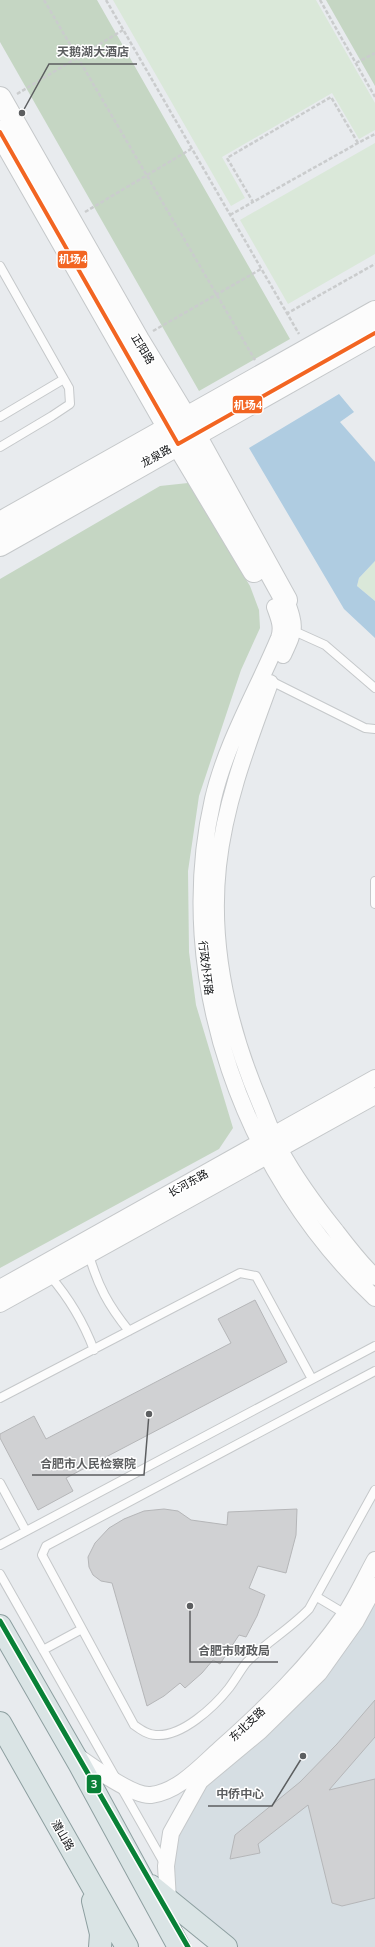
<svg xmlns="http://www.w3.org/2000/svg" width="375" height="1947" font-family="Mulish,'Noto Sans SC',sans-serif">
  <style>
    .built { fill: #d6dee3 }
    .green { fill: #dae8d9 }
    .forest { fill: #c5d6c3 }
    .water { fill: #afcce1 }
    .building { fill: #d0d1d3; stroke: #b5b6b8 }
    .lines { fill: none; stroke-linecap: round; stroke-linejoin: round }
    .lane-casing { stroke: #c5c8ca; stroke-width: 10 }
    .street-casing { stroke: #c5c8ca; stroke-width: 18 }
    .secondary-casing { stroke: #c5c8ca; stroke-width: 24 }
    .primary-casing { stroke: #8d9fa0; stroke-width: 24 }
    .path { stroke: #cacccd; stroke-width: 2.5; stroke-dasharray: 4 2; stroke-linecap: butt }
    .lane { stroke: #fcfcfc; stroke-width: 8 }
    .street { stroke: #fcfcfc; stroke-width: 16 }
    .secondary { stroke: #fcfcfc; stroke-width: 22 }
    .primary { stroke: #dae4e5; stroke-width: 22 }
    .bus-1-casing { stroke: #fff; stroke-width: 7 }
    .bus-1 { stroke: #f26522; stroke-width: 4 }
    .metro-1-casing { stroke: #fff; stroke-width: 8 }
    .metro-1 { stroke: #098137; stroke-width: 5 }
    .labels { text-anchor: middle; stroke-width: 3; stroke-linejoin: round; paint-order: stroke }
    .street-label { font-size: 11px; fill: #101214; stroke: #fff }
    .leader { fill: none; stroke: #5c5e60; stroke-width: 1.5 }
    .callout-dot { fill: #5c5e60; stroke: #fff; stroke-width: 1.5 }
    .callout-label { font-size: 12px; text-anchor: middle; font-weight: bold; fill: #5c5e60; stroke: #fff; stroke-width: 3; stroke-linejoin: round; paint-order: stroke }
    .line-badge { stroke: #fff; stroke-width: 1.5 }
    .badge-label { font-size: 11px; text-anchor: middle; font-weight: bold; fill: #fff }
  </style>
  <rect width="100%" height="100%" fill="#e8ebee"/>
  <path class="built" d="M375,1586V1947H226L168,1900L166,1866L200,1781Z"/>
  <path class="green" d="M113,0H316L375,103V130L359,139L332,93L222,157L245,198L231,206Z
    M375,143V254L288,304L240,220Z
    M375,561V601L357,586L359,578Z"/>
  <path class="forest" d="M0,0H97L290,339L199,391L0,42Z
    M326,0H375V86Z
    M188,483L250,586L259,610L260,628L241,670L199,796L188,871L189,952L196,1005L233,1128L219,1149L0,1268V579L160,486Z"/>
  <path class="water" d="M339,394L354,412L340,422L375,462V561L359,578L357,586L375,601V638L344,609L249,448Z"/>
  <path class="building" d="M255,1300L287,1362L66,1478L73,1491L38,1510L0,1438V1434L34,1416L46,1439L231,1343L218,1319Z
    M164,1509L178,1511L191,1520L227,1525L228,1512L297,1509L296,1535L286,1573L258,1566L249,1588L265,1595L257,1616L246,1637L239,1635L220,1664L213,1660L202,1673L185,1688L180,1683L164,1696L147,1706L112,1583L101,1581L93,1575L89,1567L88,1557L95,1543L109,1528L124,1519L144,1511Z
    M375,1700V1737L329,1790L375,1779V1898L342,1906L332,1903L308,1805L258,1844L260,1853L230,1859L235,1835L300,1782L337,1744Z"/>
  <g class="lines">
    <g class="lane-casing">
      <path id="lane" d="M0,266L69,388L70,404L52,416L0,447
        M0,417L64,379
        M294,631L325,645L375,688
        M271,681L365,728L375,729
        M375,881V904
        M89,1255C98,1286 108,1305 129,1331
        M50,1276C70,1299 83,1321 94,1350
        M375,1371L46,1546L42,1555L134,1725C141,1730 148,1735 156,1735C182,1737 214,1707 229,1688C235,1680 240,1671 246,1663C265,1643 290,1629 309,1609L375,1490
        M0,1398L240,1273L256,1276L312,1379
        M0,1483L26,1531
        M0,1545L375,1346
        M0,1574L164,1863
        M317,1597L347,1615
        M43,1650L82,1629"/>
    </g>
    <g class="street-casing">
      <path id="street" d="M275,607C279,618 283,627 279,638C257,691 226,743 213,799C172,978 244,1174 375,1298
        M283,655C295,629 296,628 286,600
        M270,683C248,743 225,802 218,866C209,949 229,1030 261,1105C267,1120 273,1136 280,1150C296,1179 315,1205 335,1230C348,1247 360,1263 375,1277
        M0,1288L375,1078
        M0,1304L375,1096
        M77,1756C91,1766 134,1797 151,1795C178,1792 201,1766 220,1749C266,1708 309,1666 344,1616C356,1598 365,1578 375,1560
        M168,1900L166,1866L171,1833L200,1781L260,1731L319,1673L356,1621L375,1586"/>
    </g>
    <g class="secondary-casing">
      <path id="secondary" d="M0,98L138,340L186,419L286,600
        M0,132L178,444L254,571
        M0,523L375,312
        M0,545L375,333"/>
    </g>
    <g class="primary-casing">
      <path id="primary" d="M0,1626L80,1765L179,1947
        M0,1723L127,1947
        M151,1886L226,1947
        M93,1901L101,1934L100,1947"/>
    </g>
    <path class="path" d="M44,0L255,360
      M106,0L299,334
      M320,0L375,97
      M356,63L375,53
      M17,94L123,30
      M358,143L331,97L227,158L253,202L358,143L375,134
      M85,212L191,149
      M230,215L253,202
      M286,314L375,264
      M153,331L261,269"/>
    <use href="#lane" class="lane"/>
    <use href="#street" class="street"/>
    <use href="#secondary" class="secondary"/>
    <use href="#primary" class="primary"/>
    <g class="bus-1-casing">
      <path id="bus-1" d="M0,132L178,444L375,333"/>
    </g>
    <use href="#bus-1" class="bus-1"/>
    <g class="metro-1-casing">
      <path id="metro-1" d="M0,1621L188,1947"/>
    </g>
    <use href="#metro-1" class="metro-1"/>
  </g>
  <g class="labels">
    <g class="street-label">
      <text transform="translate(143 349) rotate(59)" y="4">正阳路</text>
      <text transform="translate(156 456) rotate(-29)" y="4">龙泉路</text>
      <text transform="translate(206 968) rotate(83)" y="4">行政外环路</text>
      <text transform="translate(188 1183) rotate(-29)" y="4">长河东路</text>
      <text transform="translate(247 1724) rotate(-43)" y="4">东北支路</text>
      <text transform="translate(63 1835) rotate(60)" y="4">潜山路</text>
    </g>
  </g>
  <path class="leader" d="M22 113L49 64H137M149 1414L144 1475H32M190 1606L190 1662H278M303 1756L272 1806H208"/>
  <g class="callout-dot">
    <circle cx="22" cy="113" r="4"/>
    <circle cx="149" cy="1414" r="4"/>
    <circle cx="190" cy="1606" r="4"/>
    <circle cx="303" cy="1756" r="4"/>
  </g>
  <g class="callout-label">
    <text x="93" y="56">天鹅湖大酒店</text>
    <text x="88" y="1468">合肥市人民检察院</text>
    <text x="234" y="1655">合肥市财政局</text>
    <text x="240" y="1798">中侨中心</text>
  </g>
  <g class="line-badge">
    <rect x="57" y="250" width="31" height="19" rx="4" fill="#f26522"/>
    <rect x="232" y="395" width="31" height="19" rx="4" fill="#f26522"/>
    <rect x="86" y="1774" width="16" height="20" rx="4" fill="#098137"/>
  </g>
  <g class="badge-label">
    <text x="73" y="263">机场4</text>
    <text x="248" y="409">机场4</text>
    <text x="94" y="1788">3</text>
  </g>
</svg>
